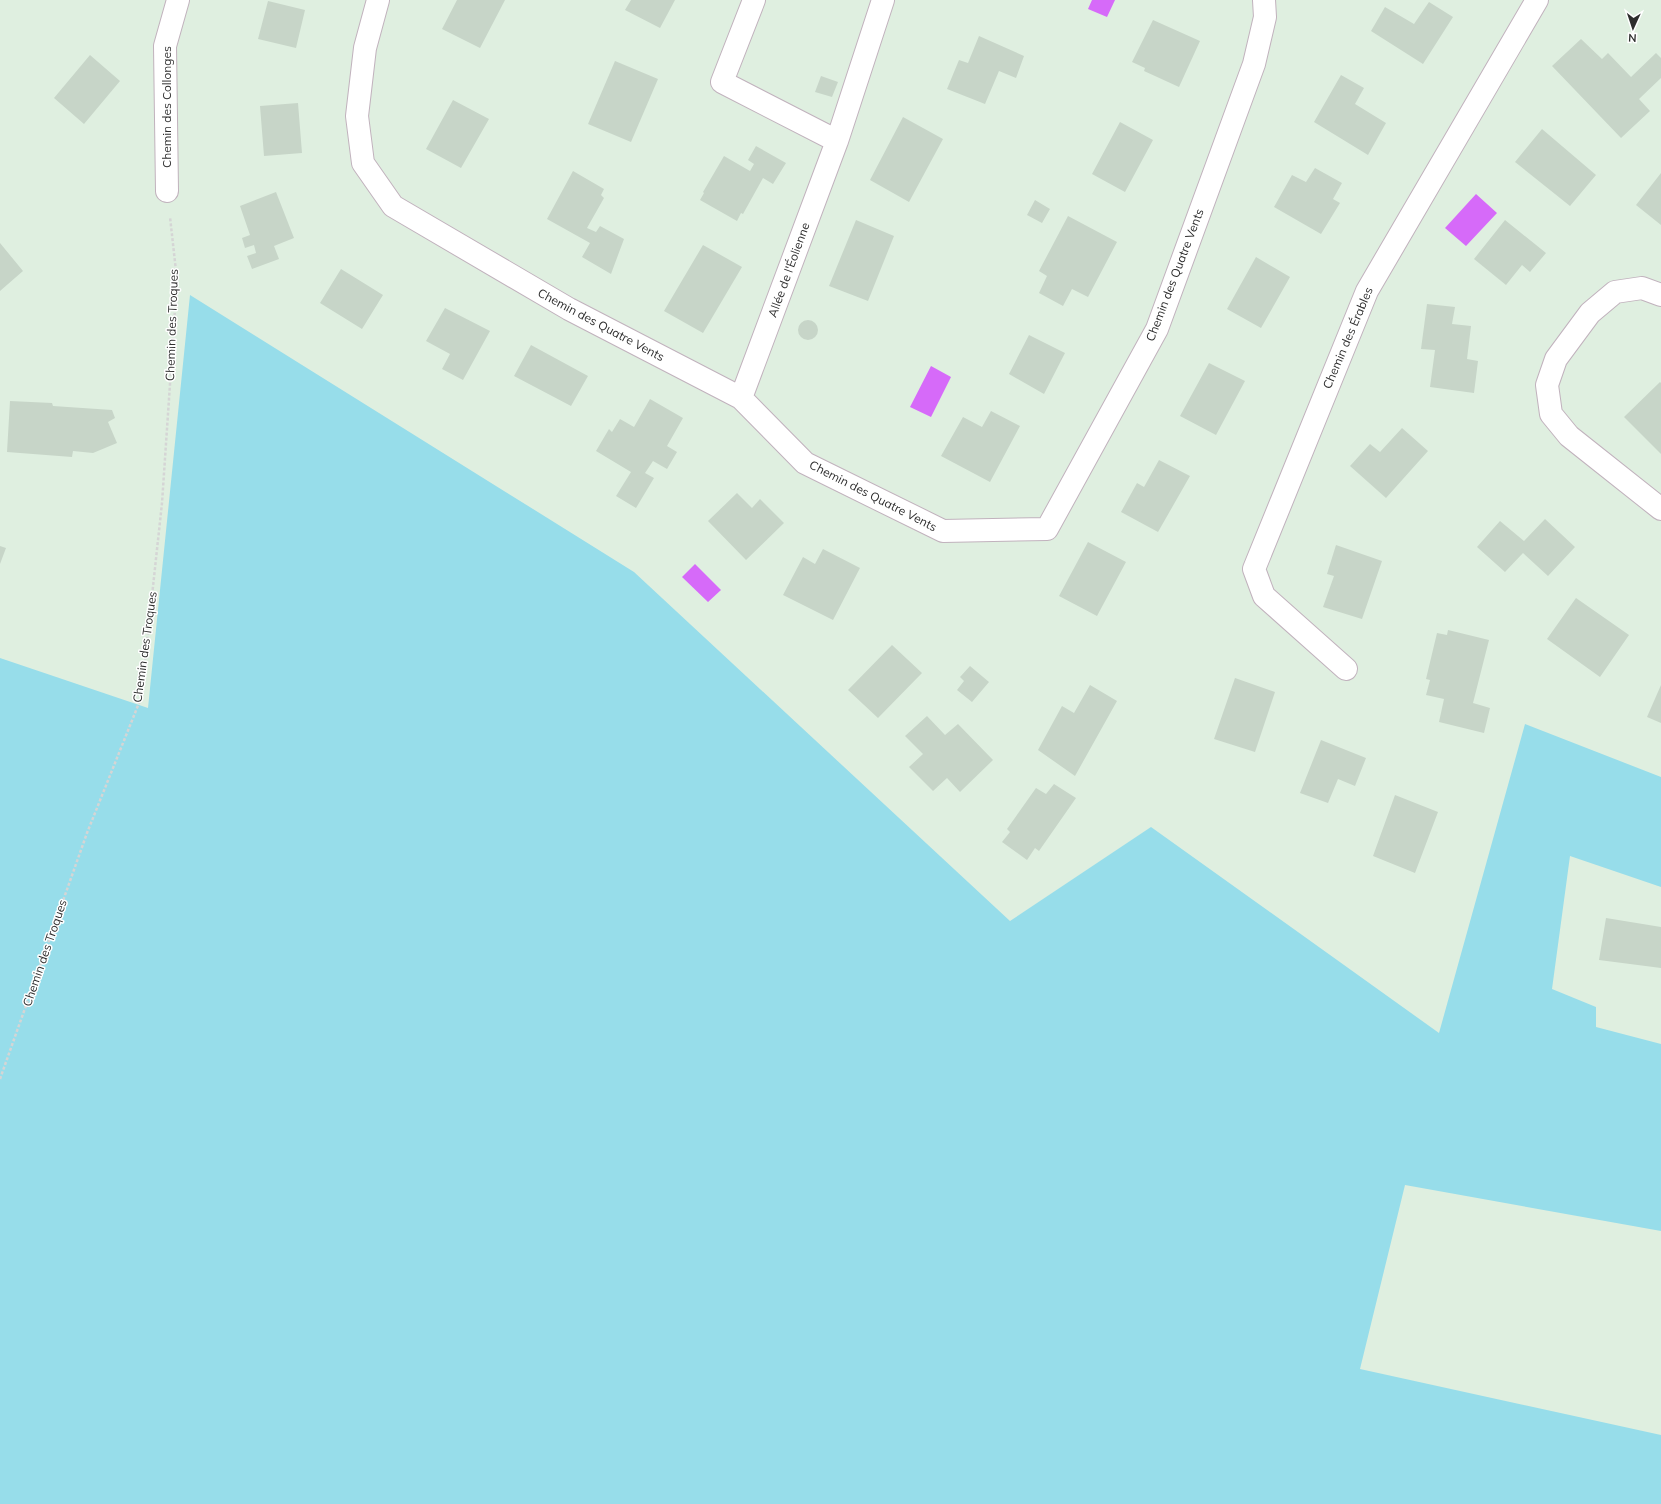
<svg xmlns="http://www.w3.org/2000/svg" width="1661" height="1504" font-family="Mulish,sans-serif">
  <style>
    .green { fill: #97ddea }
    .water { fill: #d66af9 }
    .building { fill: #c7d5c8 }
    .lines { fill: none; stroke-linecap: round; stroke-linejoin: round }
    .minor-casing { stroke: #c1b2bd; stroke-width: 24 }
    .path { stroke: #d5d5d5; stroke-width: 2.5; stroke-dasharray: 3 2; stroke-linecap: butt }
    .minor { stroke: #fff; stroke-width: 22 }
    .labels { text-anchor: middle; stroke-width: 3; stroke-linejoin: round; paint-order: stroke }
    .street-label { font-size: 12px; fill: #2d2d2d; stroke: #fff }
  </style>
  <rect width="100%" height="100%" fill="#dfefe0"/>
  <path class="green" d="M190,295L634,572L1010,921L1151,827L1439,1033L1525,724L1661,777V887L1570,856L1552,989L1596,1007V1027L1661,1044V1231L1405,1185L1360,1369L1661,1435V1504H0V658L148,708Z"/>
  <path class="water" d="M1092,0H1115L1107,17L1088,9Z
    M1476,194L1497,213L1466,246L1445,228Z
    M931,366L951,377L931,417L910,407Z
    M695,564L721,590L708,602L682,577Z"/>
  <path class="building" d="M457,0H505L480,48L442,29Z
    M631,0H675L660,28L625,10Z
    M268,1L305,10L296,48L258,39Z
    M1429,2L1453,17L1423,64L1371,31L1385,7L1414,24Z
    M1153,20L1200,41L1179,87L1144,71L1145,68L1132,62Z
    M979,36L1024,56L1016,78L999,71L985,104L947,89L959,60L968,63Z
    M1581,39L1602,59L1608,53L1631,77L1656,53L1661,58V78L1639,99L1650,111L1621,138L1552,66Z
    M90,55L120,81L84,124L54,98Z
    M615,61L658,79L631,142L588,124Z
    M1341,75L1364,88L1355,104L1386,123L1368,155L1314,122Z
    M821,76L838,82L832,97L815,92Z
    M453,100L489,119L461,168L426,149Z
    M298,103L302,153L264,156L260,106Z
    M903,117L943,139L909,202L870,180Z
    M1120,122L1153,140L1125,192L1092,174Z
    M1542,129L1596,175L1570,206L1515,162Z
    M756,146L786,163L773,184L763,178L743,214L741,213L737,221L700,200L704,193L703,192L724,156L750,171L754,164L748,160Z
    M1315,168L1342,183L1333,199L1340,203L1321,234L1274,207L1292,175L1306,182Z
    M573,171L604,189L601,195L604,198L587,228L596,232L600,226L624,239L611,274L582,257L590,243L547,219Z
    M1661,173V225L1636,205Z
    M276,192L294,238L274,246L279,259L252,269L247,256L256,253L254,245L245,248L242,238L250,235L240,206Z
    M1035,200L1050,209L1042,223L1027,215Z
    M1068,216L1117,242L1088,297L1072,289L1063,306L1039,293L1047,276L1039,271Z
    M856,220L894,236L868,301L829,286Z
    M1505,220L1546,253L1530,272L1522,265L1506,285L1474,259Z
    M0,243L23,271L0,291Z
    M703,245L742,267L703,333L664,311Z
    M1256,257L1290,277L1261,328L1227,309Z
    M341,269L383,295L362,329L320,303Z
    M1427,304L1455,307L1452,324L1471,326L1467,359L1478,361L1474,393L1430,387L1435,350L1421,349Z
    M445,308L490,331L463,380L442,369L450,354L426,341Z
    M798 330a10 10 0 1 1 20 0a10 10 0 1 1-20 0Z
    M1029,335L1065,353L1044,394L1009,374Z
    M531,345L588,376L571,406L514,376Z
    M1209,363L1245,381L1216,435L1180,416Z
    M1660,382L1661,383V454L1624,417Z
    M650,399L683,418L667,446L677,452L667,469L653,461L645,473L654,478L636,508L616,496L631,472L596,451L609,429L612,432L620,419L634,427Z
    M10,401L52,403L53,406L112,410L115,418L108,422L117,443L93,453L73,451L72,457L7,452Z
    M991,411L1020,426L990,482L941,456L963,417L982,427Z
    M1402,428L1428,451L1386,498L1350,466L1370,444L1380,452Z
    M1159,460L1190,476L1158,532L1121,512L1137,483L1144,487Z
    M737,493L752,508L760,499L784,523L746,560L708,521Z
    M1545,519L1575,547L1548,576L1523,553L1505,572L1477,547L1500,521L1524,541Z
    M1088,542L1126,562L1097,616L1059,596Z
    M1336,545L1382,561L1362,619L1323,607L1334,576L1327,574Z
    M0,546L6,548L0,564Z
    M823,549L860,568L833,620L783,595L803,557L815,564Z
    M1576,598L1629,635L1600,677L1547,639Z
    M1448,630L1489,640L1473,703L1490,708L1484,733L1439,722L1444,699L1426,695L1430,680L1426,679L1437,633L1447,635Z
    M892,645L922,673L878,718L848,690Z
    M970,666L989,682L972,702L957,690L964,681L960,677Z
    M1235,678L1275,692L1255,752L1214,739Z
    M1090,685L1117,701L1075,776L1038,750L1062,706L1074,713Z
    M1661,685V723L1647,717Z
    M927,716L945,735L958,724L993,760L960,792L947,778L933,791L909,767L923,754L905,736Z
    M1321,740L1366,758L1355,786L1338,779L1328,803L1300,793Z
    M1054,784L1076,798L1039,851L1035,848L1027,860L1002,842L1010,832L1007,829L1036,788L1046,794Z
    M1395,795L1438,812L1415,873L1373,856Z
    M1606,918L1661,927V968L1599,960Z"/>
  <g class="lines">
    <g class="minor-casing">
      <path id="minor" d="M378,0L365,48L357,116L363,163L393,206L569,309L741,398L805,463L943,531L1047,529L1157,329L1254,64L1265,17L1264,0
        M754,0L722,82L837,141
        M167,191L165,46L178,0
        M1661,295L1642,288L1615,292L1590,313L1556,359L1547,385L1551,414L1569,436L1661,509
        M741,398L837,141L883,0
        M1346,669L1264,596L1254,569L1367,291L1537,0"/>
    </g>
    <path class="path" d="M0,1079L87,833L141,698L162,503L177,280L170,217"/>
    <use href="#minor" class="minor"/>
  </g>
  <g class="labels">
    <g class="street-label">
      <text transform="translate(167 107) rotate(-90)" y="4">Chemin des Collonges</text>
      <text transform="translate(789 270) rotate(-70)" y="4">Allée de l'Éolienne</text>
      <text transform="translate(1175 275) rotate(-69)" y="4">Chemin des Quatre Vents</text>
      <text transform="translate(172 325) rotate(-88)" y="4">Chemin des Troques</text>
      <text transform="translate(601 325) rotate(28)" y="4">Chemin des Quatre Vents</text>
      <text transform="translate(1348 338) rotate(-67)" y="4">Chemin des Érables</text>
      <text transform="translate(873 496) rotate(27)" y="4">Chemin des Quatre Vents</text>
      <text transform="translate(145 647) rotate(-82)" y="4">Chemin des Troques</text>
      <text transform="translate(45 953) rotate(-71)" y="4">Chemin des Troques</text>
    </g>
  </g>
  <g transform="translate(1633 28) rotate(183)" stroke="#ffffff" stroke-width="3" paint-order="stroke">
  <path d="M0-3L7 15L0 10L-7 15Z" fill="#2d2d2d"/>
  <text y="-6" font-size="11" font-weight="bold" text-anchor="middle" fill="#2d2d2d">N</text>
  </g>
</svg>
